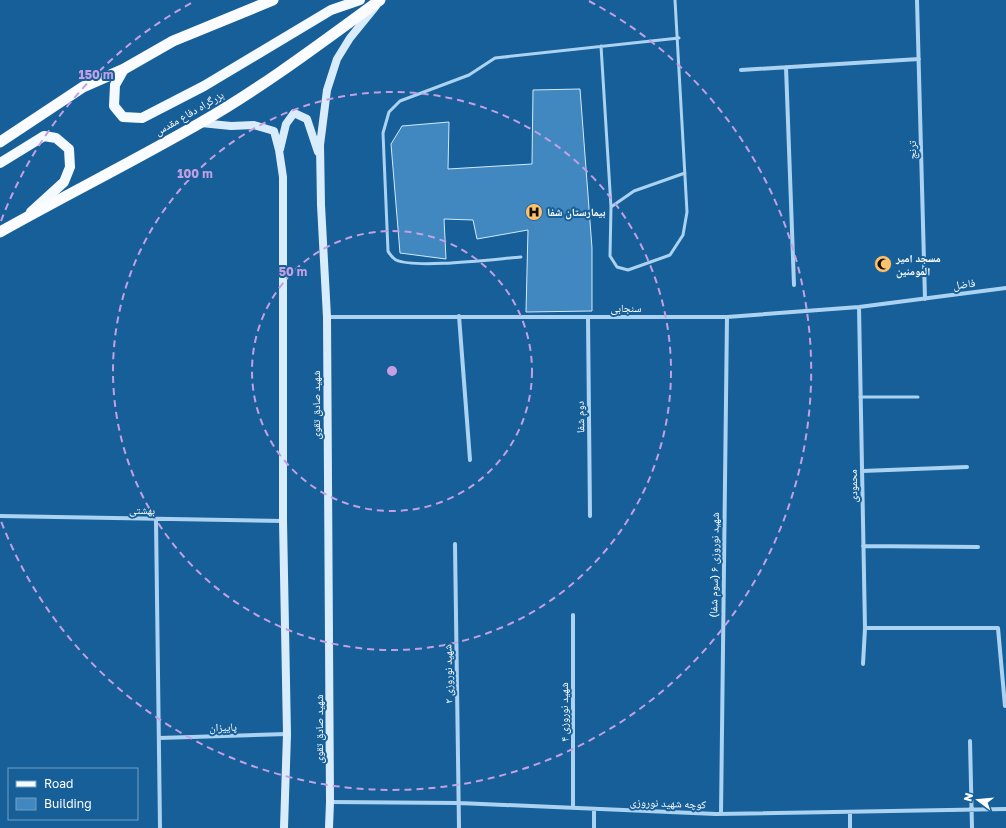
<svg xmlns="http://www.w3.org/2000/svg" width="1006" height="828" font-family="'Golos Text','Noto Naskh Arabic',sans-serif">
  <style>
    .building { fill: #4088bf; stroke: #d2eafc }
    .lines { fill: none; stroke-linecap: round; stroke-linejoin: round }
    .service { stroke: #abd3f1; stroke-width: 3 }
    .minor { stroke: #abd3f1; stroke-width: 4 }
    .secondary { stroke: #d9ecfc; stroke-width: 8 }
    .primary { stroke: #f5faff; stroke-width: 10 }
    .trunk { stroke: #fafcff; stroke-width: 11 }
    .ring { fill: none; stroke: #c4a0e2; stroke-width: 2; stroke-dasharray: 7 5 }
    .labels { text-anchor: middle; stroke-width: 4; stroke-linejoin: round; paint-order: stroke }
    .street-label { font-size: 11px; fill: #fff; stroke: #175f98 }
    .poi-label { font-size: 11px; font-weight: bold; fill: #fff; stroke: #175f98; text-anchor: start }
    .centre { fill: #c4a0e2; stroke: #175f98; stroke-width: 2 }
    .ring-label { font-size: 12px; text-anchor: middle; font-weight: bold; fill: #c4a0e2; stroke: #175f98; stroke-width: 4; stroke-linejoin: round; paint-order: stroke }
  </style>
  <rect width="100%" height="100%" fill="#175f98"/>
  <path class="building" d="M580,89L592,248V311L526,312L528,230L477,239L473,220L444,219L446,259L400,253L391,144L402,126L449,122L448,169L532,164L533,90Z"/>
  <g class="lines">
    <path class="service" d="M601,46L611,207L610,256L617,267L628,270L670,255L683,235L687,212L675,0
      M611,207L634,191L685,173
      M521,257C495,259 416,269 396,260C393,258 390,255 388,251L383,133L389,112L400,101L469,75L495,58L679,38
      M860,397H918"/>
    <path class="minor" d="M917,0L925,299
      M786,67L794,285
      M741,70L919,59
      M859,307L865,628L863,664
      M459,316L470,460
      M327,317H727L859,307L1006,288
      M588,317L590,516
      M862,471L967,467
      M0,516L283,521
      M156,520L160,828
      M455,544L459,828
      M863,546L978,547
      M573,615V808
      M865,628H998L1005,706
      M159,738L287,734
      M970,741L972,828
      M330,802L459,803L716,814L1006,809
      M850,812V828
      M721,814L727,317
      M594,828V810"/>
    <path class="secondary" d="M201,123L231,126L254,125L274,131L279,150L283,177V521L287,734L284,828
      M280,149L286,124L294,113L307,119L318,152
      M329,828L330,802L327,317L321,205L320,145L327,90L337,59L350,38L376,6"/>
    <path class="primary" d="M124,69L115,85L114,106L123,117L142,118L204,86L331,10L360,0
      M0,163L44,136L56,138L69,149L70,167L64,182L31,212"/>
    <path class="trunk" d="M0,142L83,87L124,69L173,41L273,0
      M0,232C66,195 134,161 200,123C263,87 321,43 380,0"/>
  </g>
  <g class="ring">
    <circle cx="392" cy="371" r="140"/>
    <circle cx="392" cy="371" r="279"/>
    <path d="M1 221A419 419 0 0 1 195 1M589 1A419 419 0 1 1 1 521"/>
  </g>
  <defs>
    <g id="hospital-disc" transform="scale(0.9)"><circle r="9.5" fill="#ffc26b" stroke="#175f98"/><path d="M-5-5h3v3.5h4V-5h3V5h-3V1.5h-4V5h-3Z" fill="#111"/></g>
    <g id="mosque-disc" transform="scale(0.9)"><circle r="9.5" fill="#ffc26b" stroke="#175f98"/><path d="M3.5-4.9A6 6 0 1 0 3.5 4.9A5 5 0 1 1 3.5-4.9Z" fill="#111"/></g>
  </defs>
  <g fill-rule="evenodd">
    <use href="#hospital-disc" x="534" y="212"/>
    <use href="#mosque-disc" x="883" y="264"/>
  </g>
  <g class="labels">
    <g class="street-label">
      <text transform="translate(189 113) rotate(-30)" y="4">بزرگراه دفاع مقدس</text>
      <text transform="translate(912 150) rotate(-91)" y="4">ترنج</text>
      <text transform="translate(964 284) rotate(-8)" y="4">فاضل</text>
      <text x="626" y="312">سنجابی</text>
      <text transform="translate(316 405) rotate(-90)" y="4">شهید صادق تقوی</text>
      <text transform="translate(580 417) rotate(-91)" y="4">دوم شفا</text>
      <text transform="translate(853 486) rotate(-91)" y="4">محمودی</text>
      <text transform="translate(142 510) rotate(1)" y="4">بهشتی</text>
      <text transform="translate(714 565) rotate(-89)" y="4">شهید نوروزی ۶ (سوم شفا)</text>
      <text transform="translate(448 674) rotate(-91)" y="4">شهید نوروزی ۲</text>
      <text transform="translate(564 712) rotate(-90)" y="4">شهید نوروزی ۴</text>
      <text transform="translate(223 727) rotate(-2)" y="4">پاییزان</text>
      <text transform="translate(319 729) rotate(-90)" y="4">شهید صادق تقوی</text>
      <text transform="translate(668 803) rotate(2)" y="4">کوچه شهید نوروزی</text>
    </g>
    <g class="poi-label">
      <text x="547" y="216">بیمارستان شفا</text>
      <text x="896" y="262">مسجد امیر<tspan x="896" dy="13">المومنین</tspan></text>
    </g>
  </g>
  <circle cx="392" cy="371" r="6" class="centre"/>
  <g class="ring-label">
    <text x="96" y="79">150 m</text>
    <text x="195" y="178">100 m</text>
    <text x="293" y="276">50 m</text>
  </g>
  <rect x="8" y="768" width="130" height="52" fill="#175f98" stroke="#749fc1"/>
  <rect x="16" y="781" width="20" height="6" fill="#f5faff" stroke="#749fc1"/>
  <text x="44" y="788" font-size="12" fill="#ffffff">Road</text>
  <rect x="16" y="798" width="20" height="12" fill="#4088bf" stroke="#749fc1"/>
  <text x="44" y="808" font-size="12" fill="#ffffff">Building</text>
  <g transform="translate(978 800) rotate(286)" stroke="#175f98" stroke-width="3" paint-order="stroke">
  <path d="M0-3L7 15L0 10L-7 15Z" fill="#ffffff"/>
  <text y="-6" font-size="11" font-weight="bold" text-anchor="middle" fill="#ffffff">N</text>
  </g>
</svg>
